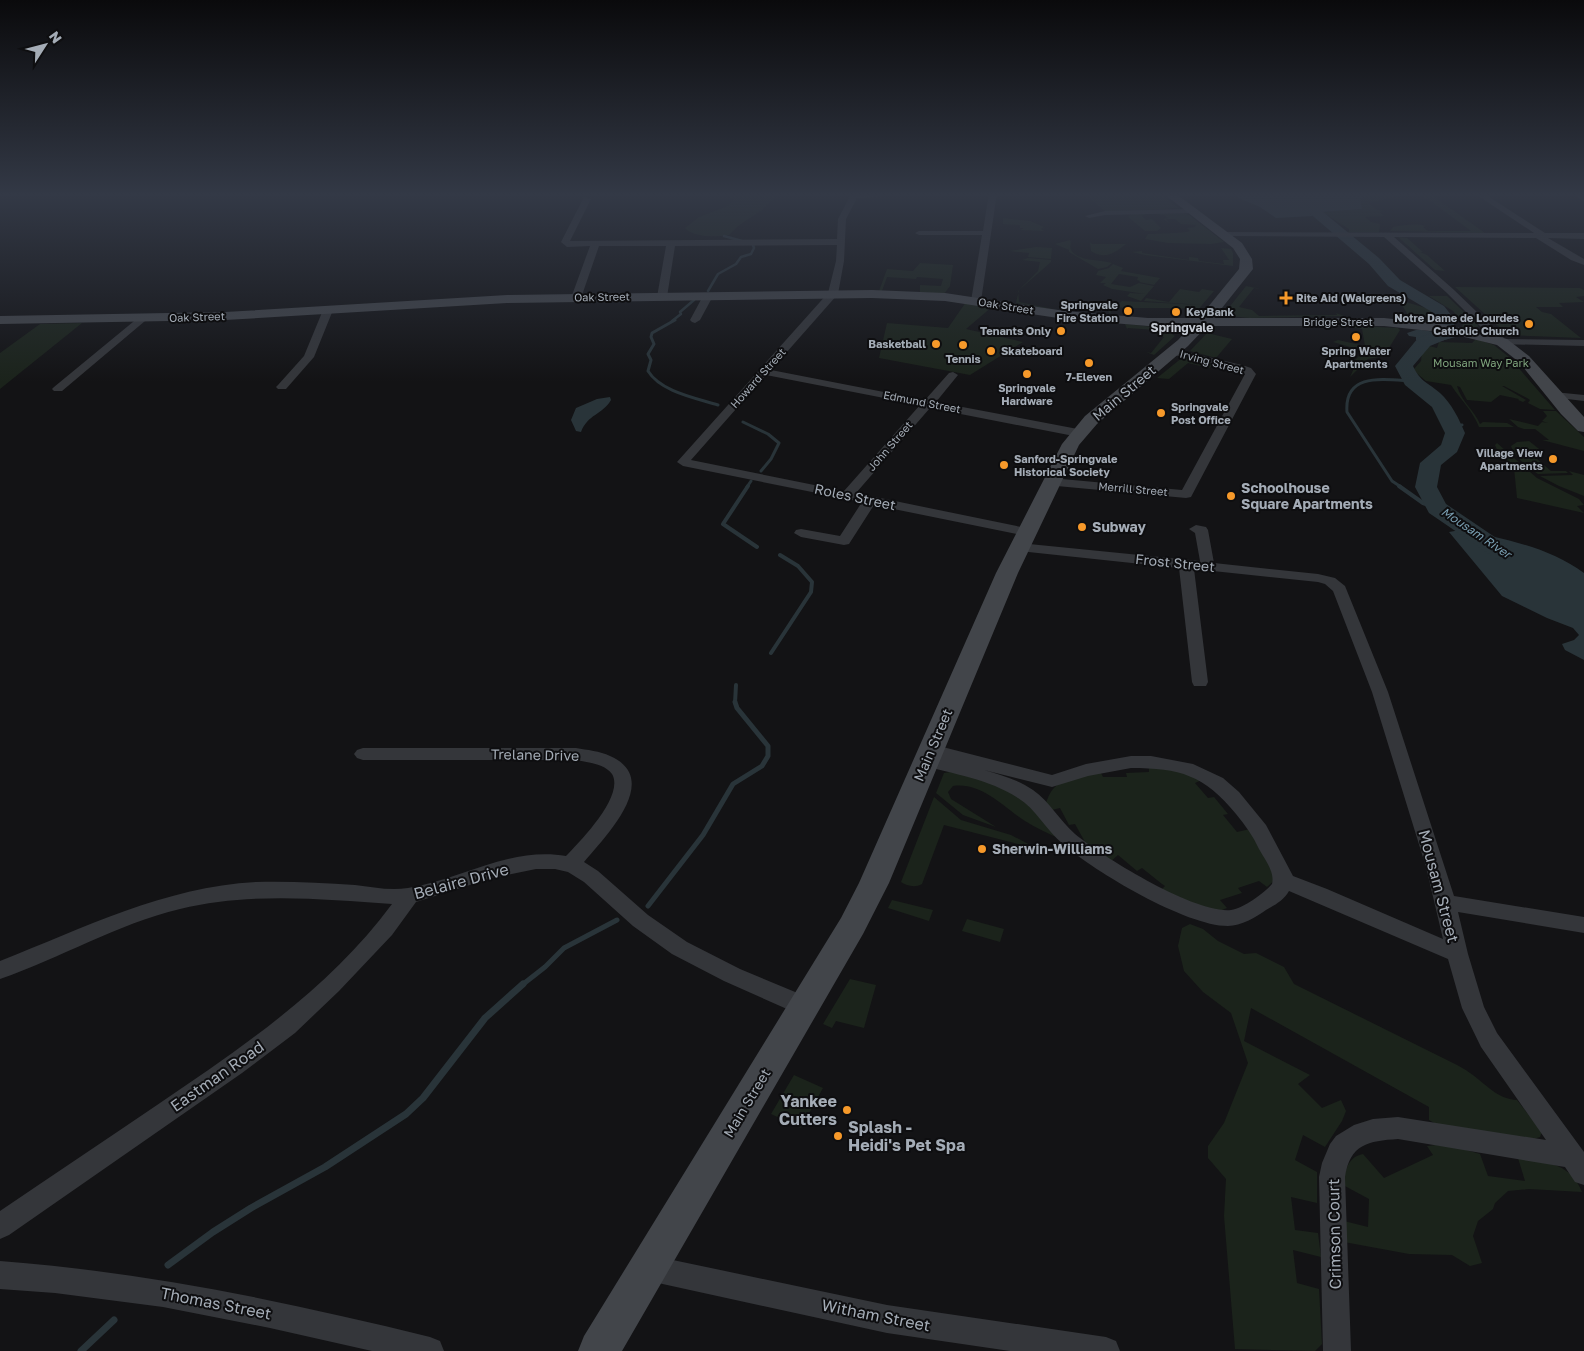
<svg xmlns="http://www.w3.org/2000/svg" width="1584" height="1351" font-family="'Golos Text',sans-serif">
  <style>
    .green { fill: #1b231b }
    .water { fill: #293439 }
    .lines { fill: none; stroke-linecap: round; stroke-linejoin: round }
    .stream-far4 { stroke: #293439; stroke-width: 2.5 }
    .stream-far3 { stroke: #293439; stroke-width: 3 }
    .stream-far2 { stroke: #293439; stroke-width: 4 }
    .stream-far1 { stroke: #293439; stroke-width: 5 }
    .stream { stroke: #293439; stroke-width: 7 }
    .river { fill: #293439; fill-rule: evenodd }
    .minor { fill: #34363a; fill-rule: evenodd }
    .secondary { fill: #42454a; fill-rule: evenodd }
    .poi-dot { fill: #f6992a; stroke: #0e0e10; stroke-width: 2 }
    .labels { text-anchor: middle; stroke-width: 4; stroke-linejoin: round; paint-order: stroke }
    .far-street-label { font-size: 11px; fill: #a4acb6; stroke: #0e0e10 }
    .far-poi-label { font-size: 11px; font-weight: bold; fill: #a4acb6; stroke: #0e0e10; text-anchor: start }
    .far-park-label { font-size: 11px; fill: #7da17b; stroke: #0e0e10 }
    .far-neighbourhood-label { font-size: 12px; font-weight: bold; fill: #c5cad2; stroke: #0e0e10 }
    .far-water-label { font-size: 12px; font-style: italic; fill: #7a9fb2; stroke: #0e0e10 }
    .street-label { font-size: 14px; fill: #a4acb6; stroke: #0e0e10 }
    .poi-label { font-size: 14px; font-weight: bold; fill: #a4acb6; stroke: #0e0e10; text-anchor: start }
    .near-street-label { font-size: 16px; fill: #a4acb6; stroke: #0e0e10 }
    .near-poi-label { font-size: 16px; font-weight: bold; fill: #a4acb6; stroke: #0e0e10; text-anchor: end }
  </style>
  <rect width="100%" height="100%" fill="#131315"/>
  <path class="green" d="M722,193H780L762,210L738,226L729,235C717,237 694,238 685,228L699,217L728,206L733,199Z
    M1084,193H1160L1179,208L1106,212Z
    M1390,193H1412L1369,203L1377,210L1384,211L1379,212L1384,216L1365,217L1371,222L1380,224L1379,232H1349V229L1322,212L1362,209L1360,198Z
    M1430,194L1485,233L1390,231L1393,227C1403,225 1416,223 1426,226L1423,227L1428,231H1471L1425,197L1411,196Z
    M1182,213L1189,215L1224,242L1211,244L1168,243L1145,239L1148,234C1156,234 1186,233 1190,231L1187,228L1196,227L1194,226L1197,225L1181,224L1175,219H1166L1169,223L1163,219L1168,218L1164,215L1155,214Z
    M1131,214H1146L1142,216L1146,220L1152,219L1161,228L1157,231H1145L1128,217Z
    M1003,218L1030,221L1044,227L1041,229L1044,231L1020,230L1024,228H1020V225L1003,224Z
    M1398,237L1407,238L1423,252H1420L1427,255L1445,271L1435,270Z
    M1070,240C1072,245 1069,246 1071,250C1078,262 1100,259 1112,263L1107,267L1098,269L1069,252V250L1055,244Z
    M1090,242L1092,244H1126C1115,253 1105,260 1091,251Z
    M1036,247L1052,248L1051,259L1028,257L1029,253L1009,251Z
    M1221,248L1231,249L1233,253V266L1145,255L1132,252L1142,251V253L1189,260V257L1198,258L1199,261L1224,264L1223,260H1229Z
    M1028,258L1051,260V262L1018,291L1019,302L1062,311L1016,303L1019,290L1038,271L1040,262L1022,260Z
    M920,263L953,265L950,286L944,294L920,292V285L941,286L943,279L917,277L916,279L887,277L882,291H879L887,269L913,271Z
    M1113,264L1123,268L1121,271L1160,278L1154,285L1139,282L1140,281L1137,280L1138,277L1119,274L1111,284L1130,287L1139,283L1154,286L1141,301L1127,296L1130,293L1145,294L1112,289L1103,285L1106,283H1100L1106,277L1096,275L1098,271L1109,268Z
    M1246,286L1261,289L1254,288L1239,307L1252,310L1259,316L1337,315L1336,313L1344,316L1249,318L1230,316L1227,310Z
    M1455,287L1580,288L1584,290V296L1576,297L1584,302L1559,303L1563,307H1536L1542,312L1551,314L1581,338L1508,335Z
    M1180,289L1199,292L1202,289L1214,291L1202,305L1144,301L1146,298L1169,302Z
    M1429,296H1447L1479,326L1472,329L1462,328L1463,323L1453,311Z
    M1399,300L1433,310L1437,315L1439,324L1411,320Z
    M1122,301L1202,305L1199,309C1168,307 1141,309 1110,307L1111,313H1109L1107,306H1116Z
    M966,302L993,306L966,329L1023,342L970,375L879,358L887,323L948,328Z
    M82,323L0,389V353L40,324Z
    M1125,324L1163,328L1175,336L1154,355L1146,352L1151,353L1164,337L1157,335L1155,330L1128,328L1127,329Z
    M1337,325L1398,328L1400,330L1384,356L1368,359L1350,377L1356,364L1352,363L1364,351L1333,342L1338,340L1365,346L1362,329Z
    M1207,333L1232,339L1216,358L1190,351Z
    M1476,339L1494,345L1509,357L1555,410L1540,409L1528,403L1530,400L1527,398L1504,386H1502L1526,400L1523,402L1518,400L1519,399L1500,395L1491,402L1467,400L1460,387L1457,386C1461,401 1474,410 1480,424L1483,422L1507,423L1514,427H1479C1473,411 1460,399 1451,385L1426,381L1413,370L1421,361L1422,351L1425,345L1437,348L1439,342L1472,343Z
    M1183,357L1213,365L1209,368L1188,363L1169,379L1157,378Z
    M1543,411H1556L1584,437V451L1542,440H1549L1535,429H1524L1518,427L1509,419L1538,426L1542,422L1548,423L1542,421L1547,416Z
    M1529,441L1543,452L1530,453L1551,471H1566L1568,473L1538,474C1528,467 1515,458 1511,446L1517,442Z
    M1497,443L1537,478L1579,499L1584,505L1577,506L1584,513L1517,498L1514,468L1498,452L1495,445Z
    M1569,471L1584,475V496L1559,486L1540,476L1573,475Z
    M1149,766L1170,769L1204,779L1195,783L1208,798L1214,797L1228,814L1223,815L1237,832L1250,829L1276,879L1267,887L1259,881L1238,888L1242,893L1220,900L1227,908L1217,912L1160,891L1165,886L1162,884L1142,868L1137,871L1118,855L1109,863L1085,842L1075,824L1069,825L1060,808L1052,810L1046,803C1048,797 1051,790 1056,786C1066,778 1089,771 1101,773L1103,777H1127L1126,773L1149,772Z
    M950,772L970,775L1021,796L1060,839C1048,833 1036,828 1025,821C1003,807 982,782 953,786L948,792L951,799L996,827L963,815L936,793L944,773Z
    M934,797L961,820L1011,835L1038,849L944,825L922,884C915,888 907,886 901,882Z
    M892,900L933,910L929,921L888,908Z
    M967,919L1004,929L1000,942L962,931Z
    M1190,924L1203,929L1218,941L1244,954L1256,953L1284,967L1294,984L1453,1063C1459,1066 1465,1069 1470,1073C1486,1084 1497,1099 1517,1100L1542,1132L1540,1137L1534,1139L1436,1124L1429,1120V1107L1251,1008L1244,1041L1310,1075L1298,1084L1322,1108L1341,1100L1346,1111L1342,1121L1325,1147L1303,1135L1295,1160L1317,1172V1203L1291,1197L1295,1230L1318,1233L1321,1257L1293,1250L1297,1283L1319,1289L1322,1344L1315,1351L1235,1349L1224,1216L1226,1179L1208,1158V1146L1224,1123L1248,1063L1231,1013L1203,992L1184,971L1178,946L1182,928Z
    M850,979L876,985L864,1028L836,1021L832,1028L823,1024Z
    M794,1075L823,1088L801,1128L771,1114Z
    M1436,1145L1459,1148L1480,1154L1488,1176L1525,1181L1518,1158C1547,1163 1570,1162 1582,1192L1529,1189L1508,1191L1495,1203L1493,1209L1478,1221L1473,1236L1482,1263L1470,1266L1452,1255L1409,1254L1344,1242V1221L1368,1227L1369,1199L1343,1185C1345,1172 1347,1157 1363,1154L1384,1178L1433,1155L1427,1146Z"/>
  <path class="water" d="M1227,193H1390L1360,198L1362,209L1321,212L1324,215H1312L1307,212L1313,216L1276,218L1260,207Z
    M1416,330H1422L1459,336L1434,343L1416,340V337L1409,336L1407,333Z
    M610,397L611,400C602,415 588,414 581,432L576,431L571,420L576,408L597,399Z
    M1460,530C1502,538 1549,547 1584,573V660L1565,650L1562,644L1574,640L1579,635L1573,628L1547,618L1502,596L1449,532Z"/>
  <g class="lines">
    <path class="stream-far4" d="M724,236L742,241
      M708,291L718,274L736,264L741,257L751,254L754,248L753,245
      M672,321L681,314L680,312L694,300"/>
    <path class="stream-far3" d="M675,320L652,333L651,337L654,344L648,354L651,360L648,371C661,392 696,398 718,405
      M743,422L768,434L779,443L771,459L761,471
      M1452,426L1462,425
      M747,487L751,481
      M1401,487L1392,481L1347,412C1344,373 1382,379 1410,381"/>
    <path class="stream-far2" d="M748,486L723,524L757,547
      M1399,486L1423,503L1437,508
      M771,653L811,592L812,582L798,566L780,555
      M735,703L736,685"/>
    <path class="stream-far1" d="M648,906L703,835L733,784L762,766L768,756V746L737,708L735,702
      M522,985L545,967L564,948L617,920"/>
    <path class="stream" d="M168,1265L213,1232L251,1208L325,1167L406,1114L423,1098L485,1018L523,984
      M81,1351L114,1320"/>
    <path class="river" d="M1286,193H1300L1379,258L1400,280L1444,306L1456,321L1447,339L1430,346L1413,366C1420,382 1429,383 1440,393C1452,404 1459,419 1465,433L1457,452L1441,465L1437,487L1446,504L1511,548L1515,553L1511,558L1503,560L1495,558L1429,513L1415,487L1420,463L1441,445L1445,433L1432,407L1405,385L1395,366L1418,338L1434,332L1439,321L1432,312L1388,286L1369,264Z"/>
    <path class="minor" d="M862,193H905L901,195L857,198L846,219L844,261L838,294L771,370L925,400L949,373L953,372L958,375L936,402L1083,430L1085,433L1083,436L1079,437L930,408L856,493L1026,528L1033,532L1031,535L1026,536L874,505L849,544L844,545L801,537L794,533L796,530L801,529L840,536L862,502L683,466L677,462L828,293L836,261L837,245L675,246L667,297L662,300L657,297L666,246H599L581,298L576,301L571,298L590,246L567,247L561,242L584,197L591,199L570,241L837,239L838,219L850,196ZM766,375L920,405L844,491L691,460Z
      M989,193H997L981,301L976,304L971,301L982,235H919L915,233L919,231H983Z
      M1474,193H1483L1545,233H1584V239L1548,238L1584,259V265L1571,260L1536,238L1394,237L1453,289L1505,339L1584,340V346L1498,344L1447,293L1384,237L1223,236L1219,234L1223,232L1534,233Z
      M1569,193H1579L1584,196V201Z
      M1192,209H1195V213L1105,215L1089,218L1085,216L1105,211Z
      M708,293L713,296L700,320L695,323L692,322L690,320L703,296Z
      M328,307L333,310L314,357L286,389H278L276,387L278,385L304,356L323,310Z
      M142,316L145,317V321L62,391H54L52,389L54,387L139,317Z
      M1174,349L1242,365L1251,368L1256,374L1191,497L1186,498L1046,485L1045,482L1046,479L1051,478L1182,490L1245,374L1235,369L1170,354L1169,352Z
      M1554,392L1584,395V401L1550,397L1548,395L1550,393Z
      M1196,525L1206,527L1208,530L1214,563L1318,574L1335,578L1345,586L1388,692L1454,896L1584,917V933L1458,912L1468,954L1484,1007L1497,1033L1584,1152V1185L1575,1182L1565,1167L1398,1139C1368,1141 1350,1144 1345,1177L1351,1351H1323L1319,1177L1322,1163L1330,1144L1336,1136L1354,1125L1373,1119L1398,1117L1546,1140L1481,1047L1462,1008L1448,959L1289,891C1284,900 1275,905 1266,910C1256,917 1241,926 1228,926C1186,926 1095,872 1063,844C1046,830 1036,809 1018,798C989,779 953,774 921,765L918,761L921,757L927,755L935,757L925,754L922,750L925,746L931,744L1052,775L1086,764L1131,756H1151L1193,764L1223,778L1239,792L1266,825L1293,876L1327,889L1443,939L1426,867L1372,692L1333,591L1325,584L1318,582L1194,569L1208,682L1206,686H1194L1192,682L1179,568L1019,551L1012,547L1019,543L1200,561L1195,533L1189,529ZM1131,768C1180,768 1204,775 1236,814C1245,825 1253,836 1259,849C1265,860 1275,872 1272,884C1263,894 1244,908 1231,910C1195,914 1103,857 1075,834C1060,821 1050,802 1033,790C1019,780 1001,775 984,770L1052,787L1088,776Z
      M363,748H576C587,750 600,751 610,756C663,779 605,837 584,862L598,871L648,915L687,942L740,969L812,999L815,1006L812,1013L804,1015L796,1013L724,981L672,954L633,926L584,882L568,872L555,869H536L492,878L416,902L392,935L339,991L295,1033L242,1073L9,1235L0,1239V1211C53,1175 107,1139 160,1103C244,1046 331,987 392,904C320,899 251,892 180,909C117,924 61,958 0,979V961C84,928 164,887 256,882C289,881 322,883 355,885C372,887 390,891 408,888C460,880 511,846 566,856C580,841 625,796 612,774C605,764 587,762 576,760H363L357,758L354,754L357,750Z
      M649,1255L887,1305L1106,1337L1116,1341L1120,1351H1010L887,1333L649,1281L639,1278L636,1268L639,1258Z
      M0,1261C146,1272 288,1302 430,1337L440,1341L444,1351H372L270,1328L163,1307L55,1293L0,1289Z"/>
    <path class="secondary" d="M1163,193H1175L1242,243L1252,259L1253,269L1214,318H1384L1448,325L1507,339L1529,356L1584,417V432L1578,431L1561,414L1519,362L1497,345L1448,333L1384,326H1207L1188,346L1097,424L1079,445L1018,573L889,883L863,934L622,1351H578L584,1336L841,918L859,883L996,573L1062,444L1085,416L1178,340L1191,326H1148L1065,319L945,301L872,298L507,303L225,320L0,324V316L225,312L507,295L872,290L945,293L1065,311L1148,318H1199L1239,269L1240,259L1233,248Z"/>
  </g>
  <linearGradient id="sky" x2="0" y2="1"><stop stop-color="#0a0a0c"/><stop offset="0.51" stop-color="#333946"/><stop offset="1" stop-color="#333946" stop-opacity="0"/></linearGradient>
  <rect width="1584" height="382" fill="url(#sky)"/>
  <g class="poi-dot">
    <path d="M1283.5 290.5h5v5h5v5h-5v5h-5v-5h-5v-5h5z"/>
    <circle cx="1128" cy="311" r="5"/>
    <circle cx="1176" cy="312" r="5"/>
    <circle cx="1529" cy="324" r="5"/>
    <circle cx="1061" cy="331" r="5"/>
    <circle cx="1356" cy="337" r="5"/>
    <circle cx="936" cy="344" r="5"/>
    <circle cx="963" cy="345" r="5"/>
    <circle cx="991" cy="351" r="5"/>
    <circle cx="1089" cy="363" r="5"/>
    <circle cx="1027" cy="374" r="5"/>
    <circle cx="1161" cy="413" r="5"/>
    <circle cx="1553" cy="459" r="5"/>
    <circle cx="1004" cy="465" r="5"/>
    <circle cx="1231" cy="496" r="5"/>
    <circle cx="1082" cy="527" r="5"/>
    <circle cx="982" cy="849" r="5"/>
    <circle cx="847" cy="1110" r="5"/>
    <circle cx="838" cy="1136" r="5"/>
  </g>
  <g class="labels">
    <g class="far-street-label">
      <text transform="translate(602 297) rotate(-1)" y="4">Oak Street</text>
      <text transform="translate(1006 306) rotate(9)" y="4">Oak Street</text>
      <text transform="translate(197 317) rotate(-2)" y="4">Oak Street</text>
      <text x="1338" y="326">Bridge Street</text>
      <text transform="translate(1212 362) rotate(15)" y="4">Irving Street</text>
      <text transform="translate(758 378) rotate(-48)" y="4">Howard Street</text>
      <text transform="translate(922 402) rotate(11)" y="4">Edmund Street</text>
      <text transform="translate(890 446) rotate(-49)" y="4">John Street</text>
      <text transform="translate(1133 489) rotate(5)" y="4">Merrill Street</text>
    </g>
    <g class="far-poi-label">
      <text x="1296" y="302">Rite Aid (Walgreens)</text>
      <text x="1118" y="309" text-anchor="end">Springvale<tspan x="1118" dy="13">Fire Station</tspan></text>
      <text x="1186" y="316">KeyBank</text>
      <text x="1519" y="322" text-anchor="end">Notre Dame de Lourdes<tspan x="1519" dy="13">Catholic Church</tspan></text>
      <text x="1051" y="335" text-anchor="end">Tenants Only</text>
      <text x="926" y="348" text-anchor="end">Basketball</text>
      <text x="1001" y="355">Skateboard</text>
      <text x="1356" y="355" text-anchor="middle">Spring Water<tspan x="1356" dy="13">Apartments</tspan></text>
      <text x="963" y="363" text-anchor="middle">Tennis</text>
      <text x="1089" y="381" text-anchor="middle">7-Eleven</text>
      <text x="1027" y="392" text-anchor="middle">Springvale<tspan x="1027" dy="13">Hardware</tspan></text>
      <text x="1171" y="411">Springvale<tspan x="1171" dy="13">Post Office</tspan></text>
      <text x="1543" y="457" text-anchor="end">Village View<tspan x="1543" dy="13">Apartments</tspan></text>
      <text x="1014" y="463">Sanford-Springvale<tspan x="1014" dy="13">Historical Society</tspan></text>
    </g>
    <g class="far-park-label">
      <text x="1481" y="367">Mousam Way Park</text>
    </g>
    <g class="far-neighbourhood-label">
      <text x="1182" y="332">Springvale</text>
    </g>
    <g class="far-water-label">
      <text transform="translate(1476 533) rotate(34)" y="4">Mousam River</text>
    </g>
    <g class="street-label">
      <text transform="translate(1124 393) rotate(-40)" y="5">Main Street</text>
      <text transform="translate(855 497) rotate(12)" y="5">Roles Street</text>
      <text transform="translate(1175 563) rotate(6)" y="5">Frost Street</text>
      <text transform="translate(933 745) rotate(-67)" y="5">Main Street</text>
      <text transform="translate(535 755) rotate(1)" y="5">Trelane Drive</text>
      <text transform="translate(747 1103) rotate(-59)" y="5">Main Street</text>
    </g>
    <g class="poi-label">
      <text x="1241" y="493">Schoolhouse<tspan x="1241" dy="16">Square Apartments</tspan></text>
      <text x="1092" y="532">Subway</text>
      <text x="992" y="854">Sherwin-Williams</text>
    </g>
    <g class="near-street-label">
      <text transform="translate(461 881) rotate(-15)" y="6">Belaire Drive</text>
      <text transform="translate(1439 886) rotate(75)" y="6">Mousam Street</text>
      <text transform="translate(217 1076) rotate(-35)" y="6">Eastman Road</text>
      <text transform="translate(1334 1234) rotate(-91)" y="6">Crimson Court</text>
      <text transform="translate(216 1303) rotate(11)" y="6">Thomas Street</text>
      <text transform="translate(876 1315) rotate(11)" y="6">Witham Street</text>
    </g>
    <g class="near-poi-label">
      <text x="837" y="1107">Yankee<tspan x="837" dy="18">Cutters</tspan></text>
      <text x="848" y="1133" text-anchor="start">Splash -<tspan x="848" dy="18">Heidi's Pet Spa</tspan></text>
    </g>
  </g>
  <g transform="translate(45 45) rotate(54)" stroke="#0e0e10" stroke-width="4" paint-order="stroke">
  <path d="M0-4L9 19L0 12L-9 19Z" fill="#a4acb6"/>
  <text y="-8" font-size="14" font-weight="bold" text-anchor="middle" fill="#a4acb6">N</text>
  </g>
</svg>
